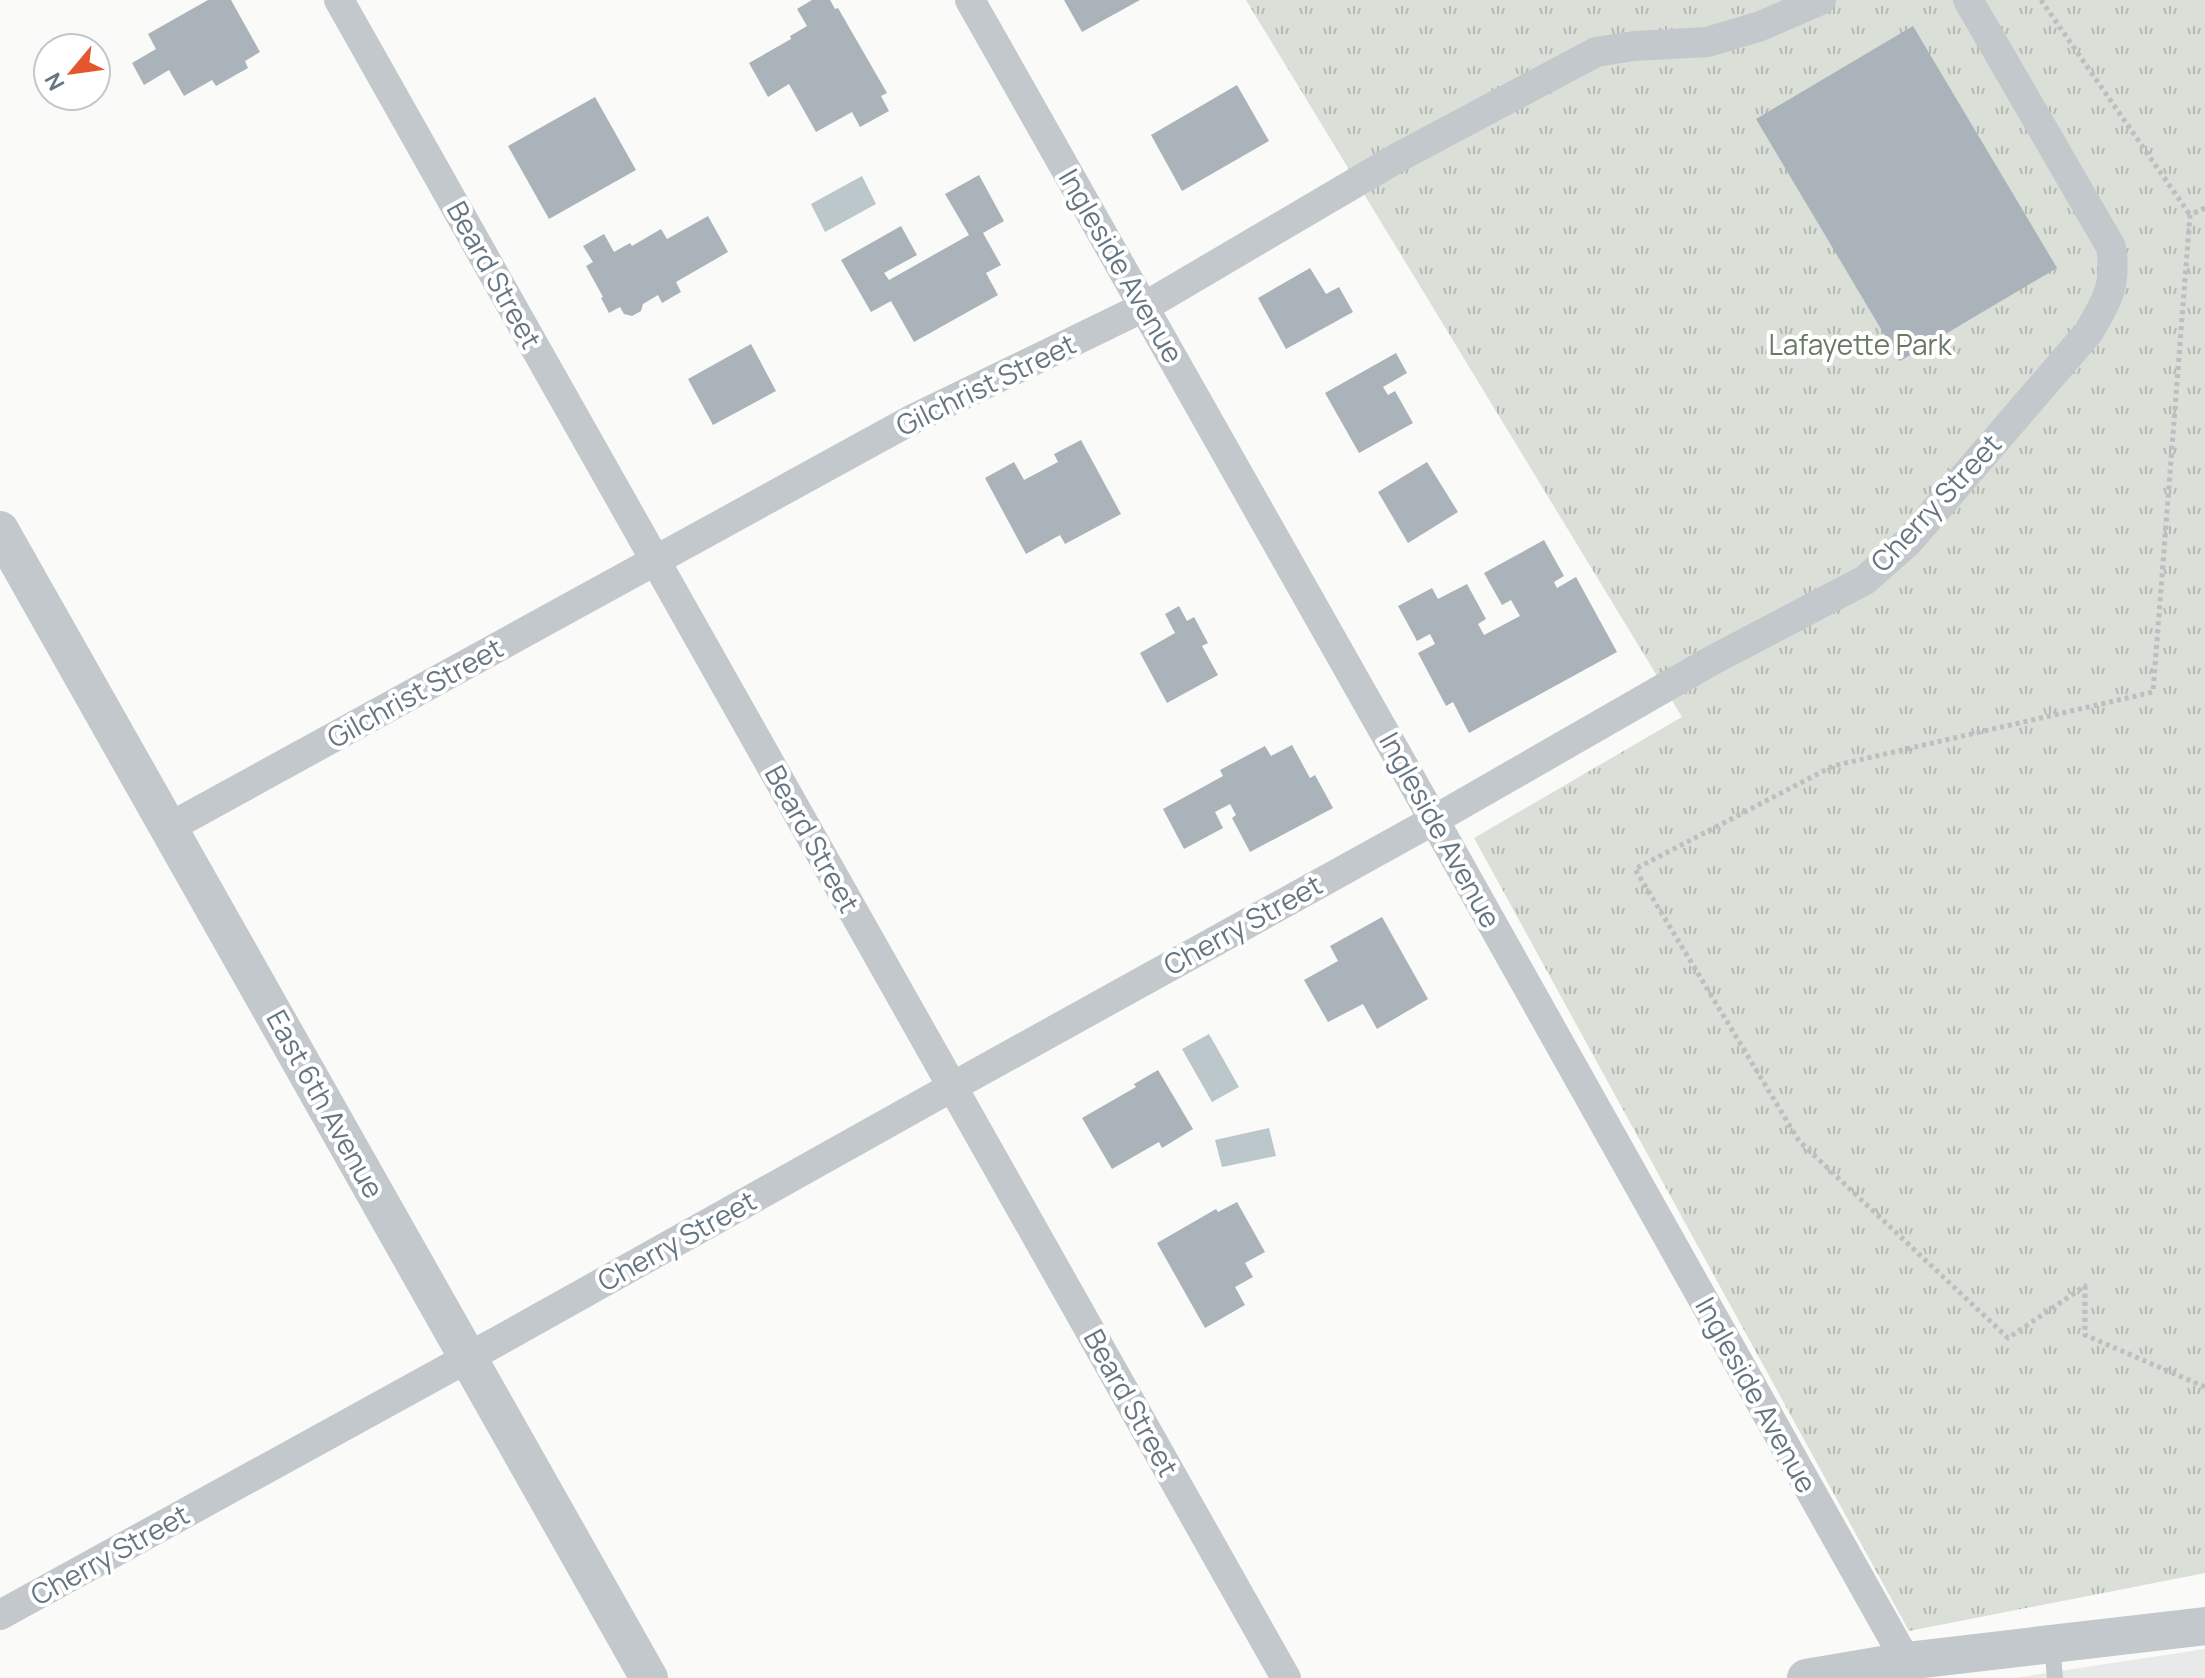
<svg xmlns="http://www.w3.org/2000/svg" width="2205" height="1678" font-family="Manrope,sans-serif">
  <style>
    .built { fill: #e8e9e9 }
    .park { fill: url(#park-tufts) }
    .water { fill: #bbc7cb }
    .building { fill: #aab3b9 }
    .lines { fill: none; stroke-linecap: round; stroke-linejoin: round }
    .path { stroke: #bbbfc2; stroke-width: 5; stroke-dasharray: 4 4; stroke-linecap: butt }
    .service { stroke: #c3c8cc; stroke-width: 16 }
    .minor { stroke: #c3c8cc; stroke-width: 30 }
    .tertiary { stroke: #c3c8cc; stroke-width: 38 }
    .labels { text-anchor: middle; stroke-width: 8; stroke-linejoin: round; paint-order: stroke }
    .street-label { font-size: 28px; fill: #657683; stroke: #fff }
    .park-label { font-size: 28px; fill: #687a64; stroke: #fff }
  </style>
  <defs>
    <pattern id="park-tufts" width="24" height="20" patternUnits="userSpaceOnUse" patternTransform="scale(2)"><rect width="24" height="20" fill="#dadfd7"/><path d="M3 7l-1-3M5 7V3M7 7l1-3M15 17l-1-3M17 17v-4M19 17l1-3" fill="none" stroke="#b4b9b4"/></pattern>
  </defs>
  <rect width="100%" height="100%" fill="#fafaf8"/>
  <path class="built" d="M2205,1649V1678H2014Z"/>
  <path class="park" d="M1246,0H2205V1573L1909,1631L1474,838L1682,717Z"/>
  <path class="water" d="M862,176L876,204L825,232L811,204Z
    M1209,1034L1239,1087L1212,1102L1182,1049Z
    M1269,1128L1276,1156L1222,1167L1215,1140Z"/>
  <path class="building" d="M208,0H231L260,52L245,61L248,68L216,86L212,80L184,96L169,70L144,85L132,63L156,49L148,34Z
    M812,0H830L835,9L838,8L887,93L881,96L889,111L860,127L852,112L816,132L789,84L768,97L749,63L791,39L790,36L807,26L797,9Z
    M1064,0H1140L1082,32Z
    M1913,26L2057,268L1900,361L1756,119Z
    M1237,85L1269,141L1182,191L1151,135Z
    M595,97L636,170L549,219L508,146Z
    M979,175L1004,221L983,233L1001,265L986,273L998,295L914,342L891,301L871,312L841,260L901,226L917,255L884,273L889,280L969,235L945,194Z
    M708,216L728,252L676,282L681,292L662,303L658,295L643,304L641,311L632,316L624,314L620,307L609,313L601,298L603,297L586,266L593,262L583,246L604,234L614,252L630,243L632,246L661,229L667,239Z
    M1310,268L1326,294L1339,287L1353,312L1286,349L1258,298Z
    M751,344L776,391L713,425L688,379Z
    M1396,353L1407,373L1383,387L1388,395L1395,391L1413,423L1359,453L1325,393Z
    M1081,440L1121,514L1065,544L1060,535L1026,554L985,478L1014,462L1024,480L1058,462L1054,454Z
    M1427,462L1458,512L1408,543L1378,492Z
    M1544,540L1564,576L1554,582L1557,588L1576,577L1617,652L1469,733L1453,702L1446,706L1418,653L1435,644L1430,634L1417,641L1398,606L1432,588L1438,599L1467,584L1486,619L1478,624L1484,635L1520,616L1511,600L1502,605L1484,573Z
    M1179,606L1187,621L1194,617L1208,643L1202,646L1218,675L1167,703L1140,653L1175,633L1165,614Z
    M1292,745L1310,778L1315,775L1333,808L1250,852L1232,818L1236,815L1230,804L1215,812L1223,828L1184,849L1163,809L1223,776L1220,770L1265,746L1271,756Z
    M1382,917L1428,999L1377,1029L1363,1004L1328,1022L1304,980L1338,961L1330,946Z
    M1158,1070L1193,1129L1162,1148L1159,1142L1112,1169L1082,1118L1136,1087L1134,1084Z
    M1237,1202L1265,1252L1245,1263L1253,1277L1235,1287L1245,1305L1205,1328L1157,1243L1216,1209L1218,1212Z"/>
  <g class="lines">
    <path class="path" d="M2041,0L2190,215
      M2205,208L2190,215L2153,692L1833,766L1635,869L1799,1141L2008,1338L2085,1286V1335L2205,1387"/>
    <path class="service" d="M2052,1644L2055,1678"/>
    <path class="minor" d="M339,0L1286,1678
      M970,0L1434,820L1906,1661
      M170,827L913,419L1144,307L1399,157L1596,52L1634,46L1707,42L1758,27L1821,0
      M0,1615L500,1340L952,1087L1434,820L1711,661L1865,580L1909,541L2088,333C2107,301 2117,285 2111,247L1968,0"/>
    <path class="tertiary" d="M0,530L649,1678
      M1806,1678L1906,1661L2205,1626"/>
  </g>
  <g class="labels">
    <g class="street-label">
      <text transform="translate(1121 266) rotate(60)" y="10">Ingleside Avenue</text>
      <text transform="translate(494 275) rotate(61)" y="10">Beard Street</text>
      <text transform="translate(986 385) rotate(-26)" y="10">Gilchrist Street</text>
      <text transform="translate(1936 503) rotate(-47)" y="10">Cherry Street</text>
      <text transform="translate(415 693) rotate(-29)" y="10">Gilchrist Street</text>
      <text transform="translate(1440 830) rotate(61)" y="10">Ingleside Avenue</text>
      <text transform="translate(812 839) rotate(61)" y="10">Beard Street</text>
      <text transform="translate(1243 925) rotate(-29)" y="10">Cherry Street</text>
      <text transform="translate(325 1104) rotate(61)" y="10">East 6th Avenue</text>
      <text transform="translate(677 1241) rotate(-29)" y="10">Cherry Street</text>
      <text transform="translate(1756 1395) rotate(61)" y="10">Ingleside Avenue</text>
      <text transform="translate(1131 1403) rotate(61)" y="10">Beard Street</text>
      <text transform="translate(110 1555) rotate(-29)" y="10">Cherry Street</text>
    </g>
    <g class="park-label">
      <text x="1860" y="355">Lafayette Park</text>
    </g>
  </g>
  <g transform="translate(72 72) rotate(241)"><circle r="38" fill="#ffffff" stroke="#c1c8cd" stroke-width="2"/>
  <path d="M0-6L14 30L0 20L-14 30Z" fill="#e4572e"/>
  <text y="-12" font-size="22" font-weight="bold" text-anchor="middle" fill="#657683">N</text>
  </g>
</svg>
